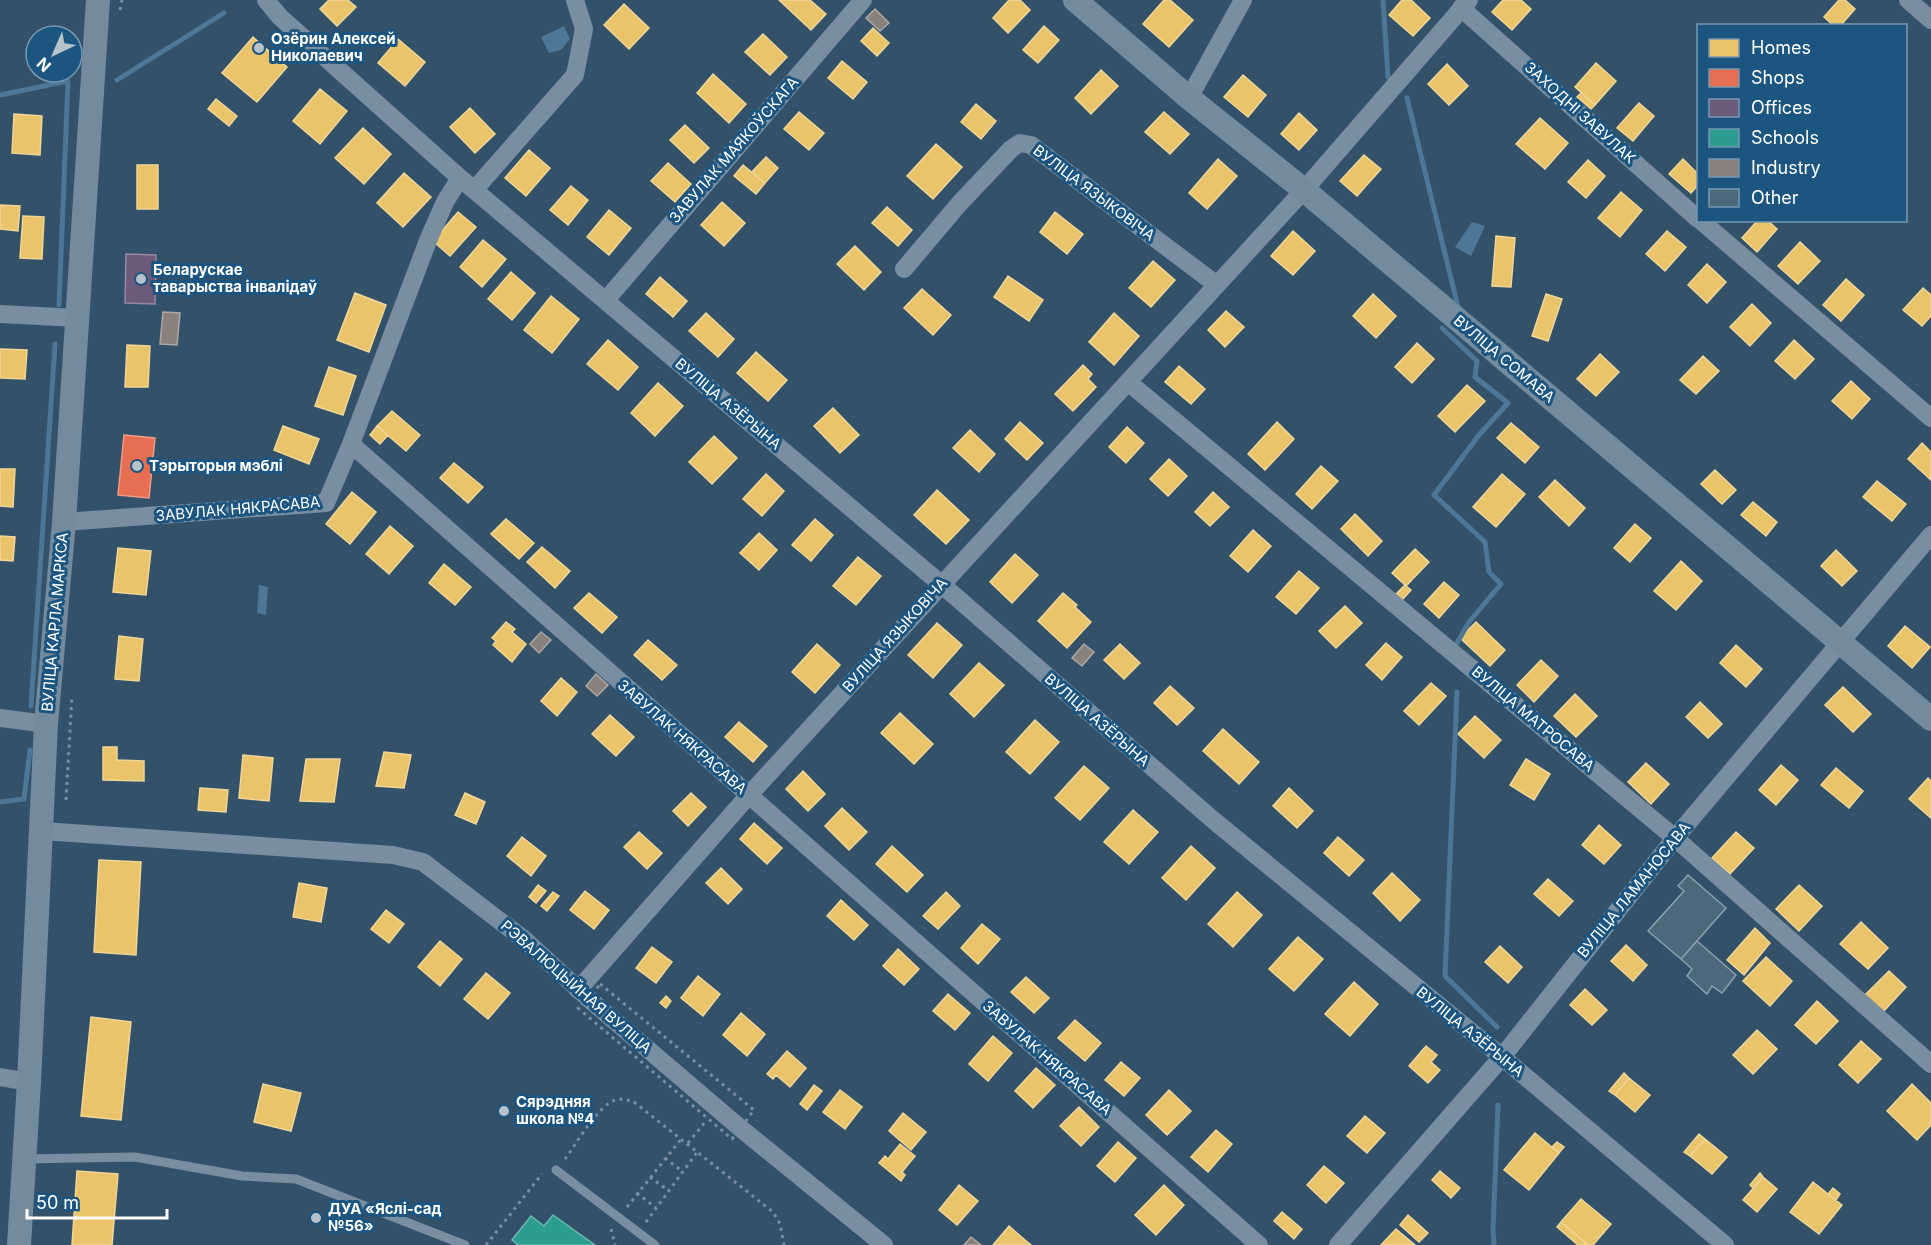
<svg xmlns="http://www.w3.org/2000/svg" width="1931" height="1245" font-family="Inter,sans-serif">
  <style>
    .water { fill: #4e7797 }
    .homes { fill: #e9c46a; stroke: #f0d697; stroke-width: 1.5 }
    .shops { fill: #e76f51; stroke: #ee9a85; stroke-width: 1.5 }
    .offices { fill: #6d597a; stroke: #998ba2; stroke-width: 1.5 }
    .schools { fill: #2a9d8f; stroke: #6abab1; stroke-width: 1.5 }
    .industry { fill: #8a817c; stroke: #ada7a3; stroke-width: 1.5 }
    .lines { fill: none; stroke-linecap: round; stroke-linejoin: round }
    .stream { stroke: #4e7797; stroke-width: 5 }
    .building { fill: #4e687b; stroke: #8ca0ae; stroke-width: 1.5 }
    .path { stroke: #798ea0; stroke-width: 3; stroke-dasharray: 3 4.5; stroke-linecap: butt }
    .lane { stroke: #798ea0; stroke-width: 9 }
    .street { stroke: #798ea0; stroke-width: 18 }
    .secondary { stroke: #748b9d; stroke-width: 24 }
    .poi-dot { fill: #b8c2cb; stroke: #1c5580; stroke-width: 2 }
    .labels { text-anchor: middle; stroke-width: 6; stroke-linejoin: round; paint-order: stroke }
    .poi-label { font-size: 15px; font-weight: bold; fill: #fff; stroke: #1c5580; text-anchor: start }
    .street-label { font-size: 15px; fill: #fff; stroke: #1c5580 }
  </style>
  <rect width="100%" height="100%" fill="#33526a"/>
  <path class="water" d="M564,26L570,39L561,50L549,53L541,37Z
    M1472,222L1485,226L1471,256L1455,247Z
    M259,585L268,587L266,615L257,613Z"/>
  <path class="homes" d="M329,0H348L356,7L337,26L320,9Z
    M779,0H810L826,14L811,30Z
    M1009,0H1020L1030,10L1008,33L993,18Z
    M1164,0H1170L1193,20L1169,47L1143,24Z
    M1402,0H1411L1430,18L1413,36L1389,15Z
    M1503,0H1521L1531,9L1512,30L1492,12Z
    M1839,0H1845L1855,9L1840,26H1834L1824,17Z
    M624,4L649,28L629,49L604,25Z
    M1044,26L1059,40L1038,63L1023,50Z
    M873,28L889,43L877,56L861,41Z
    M763,34L787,57L770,75L745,52Z
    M253,37L287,67L257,102L222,73Z
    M398,39L425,62L405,86L378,63Z
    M842,61L867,82L853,99L828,78Z
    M1596,63L1616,81L1595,105L1575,87Z
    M1447,64L1468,86L1449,105L1428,84Z
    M1101,70L1118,86L1091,114L1075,98Z
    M713,74L746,104L729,123L697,93Z
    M1243,75L1266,95L1248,117L1224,97Z
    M320,89L347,111L320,144L293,121Z
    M1581,93L1595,105L1591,109L1577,97Z
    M216,99L237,116L229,126L208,109Z
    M1639,103L1654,116L1633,141L1617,128Z
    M976,104L996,121L981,139L961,122Z
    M470,108L495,134L475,153L450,127Z
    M799,112L824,133L809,150L784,129Z
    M1164,112L1189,134L1170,154L1145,132Z
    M1299,113L1317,130L1299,150L1281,134Z
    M14,114L42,116L40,155L12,153Z
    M1540,118L1568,143L1545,169L1516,144Z
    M685,125L709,148L694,163L670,140Z
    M363,128L391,154L364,184L335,158Z
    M936,144L962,167L933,199L907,176Z
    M529,150L550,168L526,196L505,178Z
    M1364,155L1381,169L1357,196L1340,181Z
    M766,157L778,168L765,183L752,172Z
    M1218,159L1237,176L1207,209L1189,193Z
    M1683,159L1698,174V185L1691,193L1669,174Z
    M1588,160L1605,176L1586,198L1568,182Z
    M668,163L691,184L675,202L651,181Z
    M137,165H158V209H137Z
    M743,165L765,183L756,194L734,176Z
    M404,173L431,197L403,227L377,203Z
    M571,186L588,200L568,225L550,210Z
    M1621,192L1642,210L1620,237L1598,218Z
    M722,202L745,223L724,246L701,225Z
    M0,205L20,206L18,231L0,229Z
    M887,207L912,230L898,246L872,223Z
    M609,210L631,228L609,255L587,237Z
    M458,212L476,227L450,256L433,241Z
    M1055,212L1083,234L1067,254L1040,232Z
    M23,216L44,217L42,259L20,258Z
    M1758,220H1767L1777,229L1757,252L1742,238Z
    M1293,231L1315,251L1293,275L1271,256Z
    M1667,231L1686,247L1665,271L1646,254Z
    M1496,236L1515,238L1511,287L1492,286Z
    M483,240L506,259L482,287L460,267Z
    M1800,242L1820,261L1798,284L1778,266Z
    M855,246L881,272L864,290L837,264Z
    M1153,261L1175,280L1151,307L1129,288Z
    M1707,264L1726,282L1707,303L1688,285Z
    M511,272L535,293L512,320L488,299Z
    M1008,276L1043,300L1029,321L994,297Z
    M660,277L687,301L673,317L646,294Z
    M1846,279L1864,295L1841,321L1823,305Z
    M1923,288L1931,295V316L1922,326L1903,310Z
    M922,289L951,315L933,335L904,308Z
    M355,293L386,305L369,352L337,340Z
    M1373,294L1396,316L1376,338L1353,316Z
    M1546,294L1562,299L1548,341L1532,336Z
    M551,296L579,319L552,353L524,330Z
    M1752,304L1771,323L1750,346L1730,327Z
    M1226,311L1244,327L1225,347L1208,330Z
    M706,313L734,339L718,357L689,331Z
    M1114,313L1139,336L1114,365L1089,342Z
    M608,340L638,367L618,390L587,364Z
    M1794,340L1814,359L1795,379L1775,361Z
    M1417,343L1434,359L1412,383L1395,367Z
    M127,345L150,346L148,387H125Z
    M0,349L27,350L25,379L0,378Z
    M756,352L787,380L768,401L737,373Z
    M1600,354L1619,372L1596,396L1577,379Z
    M1703,356L1719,371L1696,394L1680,380Z
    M1083,365L1092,374L1088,379L1096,387L1073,411L1055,394Z
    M1179,366L1205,389L1191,404L1165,382Z
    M329,367L356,376L343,415L315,406Z
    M1851,381L1870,399L1852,419L1832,401Z
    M658,383L683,406L655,436L631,413Z
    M1467,385L1485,401L1455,432L1438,416Z
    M833,408L859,435L840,453L814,426Z
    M392,411L420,435L406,451L377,426Z
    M1020,422L1043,443L1027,460L1005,439Z
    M1277,422L1294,439L1265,470L1248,454Z
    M1511,423L1539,447L1525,463L1497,438Z
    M283,426L319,439L309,464L274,450Z
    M377,426L388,435L380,444L370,435Z
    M1127,427L1144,443L1126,463L1109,447Z
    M970,430L995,454L979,472L953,448Z
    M714,436L737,458L712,484L689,462Z
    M1922,443L1931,452V480L1908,459Z
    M1169,459L1187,476L1168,496L1150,479Z
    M454,463L483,487L468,503L440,478Z
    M1321,466L1338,481L1312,509L1296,494Z
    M0,469H15L13,507L0,506Z
    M1715,470L1736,490L1722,504L1701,484Z
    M766,474L784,491L762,516L743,499Z
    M1502,474L1525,494L1496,527L1473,507Z
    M1555,480L1585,508L1569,526L1539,497Z
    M1877,481L1906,504L1892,521L1863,497Z
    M937,490L969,520L946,544L914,515Z
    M352,492L376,512L350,544L326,524Z
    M1213,492L1229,507L1210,526L1195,512Z
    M1753,502L1777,522L1766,536L1741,515Z
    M1355,514L1382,541L1368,556L1341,529Z
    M506,519L534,543L519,559L491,534Z
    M815,519L833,535L811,561L792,545Z
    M1635,524L1651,538L1630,562L1614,548Z
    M390,526L413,546L389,574L366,554Z
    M1253,530L1271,546L1248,572L1230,556Z
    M759,533L777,550L759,570L740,553Z
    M0,536L15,537L13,561L0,560Z
    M542,547L570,571L555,588L527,562Z
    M118,548L151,551L146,595L113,592Z
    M1415,549L1429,562L1406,586L1411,590L1402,600L1396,594L1405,585L1392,573Z
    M1836,550L1857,571L1842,586L1821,566Z
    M1015,554L1038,575L1012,603L990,582Z
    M858,557L881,576L856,605L833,586Z
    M1681,561L1702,581L1676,610L1654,591Z
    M444,564L471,587L455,605L429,583Z
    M1299,571L1319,588L1296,614L1276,597Z
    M1444,582L1459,595L1439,618L1424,604Z
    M589,593L617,617L602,633L574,608Z
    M1063,593L1077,605L1075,607L1091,622L1067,648L1038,621Z
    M1345,606L1362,623L1336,648L1319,631Z
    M506,622L515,629L512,632L526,644L512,662L493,645L496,641L492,638Z
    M1476,622L1505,650L1490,666L1460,638Z
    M937,623L962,645L933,678L908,655Z
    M1905,626L1930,647L1912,668L1888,646Z
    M119,636L143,639L139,681L115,679Z
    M648,640L677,665L662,680L634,655Z
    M1386,643L1402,657L1382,680L1366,665Z
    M817,644L840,665L815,693L792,672Z
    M1120,644L1140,663L1124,679L1104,660Z
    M1736,645L1762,669L1746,687L1720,663Z
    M1541,660L1558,676L1534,702L1517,685Z
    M979,663L1004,685L974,717L950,694Z
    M561,678L577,692L557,716L541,701Z
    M1431,683L1446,696L1419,725L1404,711Z
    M1170,686L1194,708L1177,725L1154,703Z
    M1843,687L1871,714L1853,732L1825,705Z
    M1575,694L1597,716L1576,737L1554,716Z
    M1700,702L1722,724L1708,738L1686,717Z
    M900,713L933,744L914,764L881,733Z
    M610,715L634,737L616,756L592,734Z
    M1475,716L1501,740L1484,758L1458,734Z
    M1035,720L1059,742L1030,774L1006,752Z
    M739,722L767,746L753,762L725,737Z
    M1223,729L1259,762L1239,784L1203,751Z
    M103,747H117V760L144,761V781L103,780Z
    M384,752L411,755L404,788L376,786Z
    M243,755L273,758L269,801L239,798Z
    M306,759H340L334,802L300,801Z
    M1526,759L1550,774L1534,800L1510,785Z
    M1646,763L1669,784L1651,804L1628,782Z
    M1781,765L1798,780L1776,805L1759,790Z
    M1084,766L1109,788L1080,820L1055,798Z
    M1836,768L1863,791L1849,808L1821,785Z
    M803,771L825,794L808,811L786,789Z
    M1928,778L1931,781V818L1909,799Z
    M200,788L228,790L226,812L198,810Z
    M1289,788L1313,811L1297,828L1273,806Z
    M465,793L485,802L476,824L455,815Z
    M691,793L706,807L688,826L673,811Z
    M842,808L867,832L849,850L825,826Z
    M1133,810L1158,832L1129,864L1104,842Z
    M754,823L782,848L767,864L740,839Z
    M1599,825L1621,845L1604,864L1582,845Z
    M639,832L662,853L647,869L624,847Z
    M1736,832L1754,848L1730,874L1712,858Z
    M522,837L546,856L531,876L507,856Z
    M1338,837L1364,860L1349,876L1324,853Z
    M892,846L923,875L907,892L876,864Z
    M1191,846L1215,868L1186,900L1162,878Z
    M99,860L141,862L136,955L94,952Z
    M721,868L742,889L728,904L706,883Z
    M1392,873L1420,900L1400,921L1373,893Z
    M1548,879L1573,901L1559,916L1534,894Z
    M299,883L327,888L321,922L293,917Z
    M538,885L546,891L536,903L529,897Z
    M1799,885L1822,906L1799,931L1776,909Z
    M585,891L609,910L594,929L570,910Z
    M553,892L559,896L547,911L541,906Z
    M946,892L960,906L938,929L923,916Z
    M1237,892L1262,915L1233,947L1208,924Z
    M841,900L868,925L854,940L827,916Z
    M386,910L404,924L389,943L371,929Z
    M1861,922L1888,948L1868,969L1840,944Z
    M982,924L1000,939L978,964L961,948Z
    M1755,928L1770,943L1744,975L1727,960Z
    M1298,937L1323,959L1294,991L1269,969Z
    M440,941L462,959L440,986L418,967Z
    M1626,945L1647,965L1633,981L1611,961Z
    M1500,946L1522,967L1508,983L1485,962Z
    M652,947L672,962L656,983L636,968Z
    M898,949L919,969L904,985L883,966Z
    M1766,957L1792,981L1770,1006L1743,981Z
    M1889,971L1906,987L1883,1012L1865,995Z
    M486,973L510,993L488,1019L464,999Z
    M698,976L720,994L703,1016L681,998Z
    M1026,977L1049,998L1034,1013L1011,992Z
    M1354,982L1378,1004L1350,1036L1325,1014Z
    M1585,989L1607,1010L1592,1025L1570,1005Z
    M948,994L970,1013L955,1030L933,1011Z
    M666,996L671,1001L666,1008L660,1003Z
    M1817,1001L1838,1021L1816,1044L1795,1025Z
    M741,1013L765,1034L747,1056L723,1035Z
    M91,1017L131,1022L121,1120L81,1116Z
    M1075,1020L1101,1043L1085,1061L1058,1038Z
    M1757,1030L1777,1049L1753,1074L1733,1055Z
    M993,1036L1012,1053L988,1081L969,1064Z
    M1861,1041L1881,1059L1858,1083L1839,1065Z
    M1426,1046L1437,1055L1431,1062L1440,1070L1428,1083L1409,1066Z
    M787,1051L806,1068L790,1087L776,1075L773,1079L767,1074Z
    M1121,1062L1140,1078L1124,1096L1105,1080Z
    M1036,1068L1055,1085L1033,1108L1015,1091Z
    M1624,1073L1629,1078L1615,1095L1609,1091Z
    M1629,1078L1650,1095L1635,1112L1615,1095Z
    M263,1084L301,1093L291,1131L254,1122Z
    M1912,1084L1931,1103V1125L1917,1140L1887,1111Z
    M814,1085L822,1091L807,1110L800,1104Z
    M840,1090L862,1107L845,1129L823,1112Z
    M1169,1090L1191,1111L1167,1135L1146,1115Z
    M1079,1107L1099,1127L1081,1146L1060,1126Z
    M903,1113L926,1132L911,1150L889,1131Z
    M1365,1116L1385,1133L1367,1153L1347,1136Z
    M1216,1130L1232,1144L1208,1172L1191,1157Z
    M1535,1133L1559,1153L1529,1190L1504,1170Z
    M1699,1134L1705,1139L1690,1156L1684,1152Z
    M1705,1139L1727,1157L1712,1174L1690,1156Z
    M1118,1142L1136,1158L1115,1182L1097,1166Z
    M1557,1142L1564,1147L1559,1153L1552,1147Z
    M900,1144L915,1156L902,1172L905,1175L901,1181L879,1163L885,1156L888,1159Z
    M1324,1166L1344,1183L1326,1203L1307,1185Z
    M77,1171L118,1174L112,1245H72Z
    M1440,1171L1460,1188L1451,1198L1432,1180Z
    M1760,1173L1763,1177L1753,1188L1750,1185Z
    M1763,1177L1777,1189L1757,1212L1743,1200Z
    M1813,1182L1842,1205L1819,1234L1790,1212Z
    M959,1185L978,1201L957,1225L939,1210Z
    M1164,1185L1184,1205L1156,1235L1135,1215Z
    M1833,1188L1840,1194L1836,1200L1828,1194Z
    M1581,1199L1611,1224L1593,1245H1588L1561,1222Z
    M1282,1212L1302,1229L1294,1239L1274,1221Z
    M1408,1215L1428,1233L1419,1242L1400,1225Z
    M1561,1222L1587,1244L1586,1245H1578L1557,1227Z
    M1009,1226L1025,1240L1031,1245H993Z
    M1396,1229L1415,1245H1381Z"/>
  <path class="shops" d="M124,435L155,438L149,498L118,495Z"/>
  <path class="offices" d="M126,254L156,255L155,304L125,303Z"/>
  <path class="schools" d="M553,1215L595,1245H518L512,1240L531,1216L544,1226Z
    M553,1215L595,1245H518L512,1240L531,1216L544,1226Z"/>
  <path class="industry" d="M875,9L889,23L880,31L866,18Z
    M163,312L180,313L177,345L160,344Z
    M541,632L551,640L539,653L530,644Z
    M1084,644L1094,652L1082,666L1072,658Z
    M596,674L608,685L597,696L586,686Z
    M971,1237L981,1245H964Z"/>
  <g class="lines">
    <path class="stream" d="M1383,0L1388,77
      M117,80L224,13
      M0,95L68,81L59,305
      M1407,98L1458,307
      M1442,328L1477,361L1475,377L1508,403L1479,435L1434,495L1485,542L1489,572L1501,584L1469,622L1453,650
      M1457,692L1445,976L1497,1027
      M31,706L55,344
      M0,802L24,799L30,750
      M1494,1245L1493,1230L1498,1105"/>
  </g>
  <path class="building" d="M1688,875L1726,908L1681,959L1648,931L1684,891L1678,886Z
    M1697,941L1736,975L1722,993L1712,986L1707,994L1687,976L1692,969L1681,959Z"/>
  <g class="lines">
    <path class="path" d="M120,10L122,0
      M66,800L72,696
      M600,984L754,1110L732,1139L578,1008L589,999Z
      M688,1143L706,1121
      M665,1158L683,1172
      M565,1159C576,1144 598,1106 615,1100C621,1098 628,1100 634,1102L773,1212L780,1224L784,1245
      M650,1177L669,1191
      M637,1193L656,1208
      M627,1207L682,1138
      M646,1222L698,1151
      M611,1229L615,1245
      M486,1245L542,1174"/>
    <path class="lane" d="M24,1159L135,1157L242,1176L296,1179L465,1245
      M556,1170L655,1245"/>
    <path class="street" d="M266,0L280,17L460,178L941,584L1212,819L1502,1057L1725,1245
      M1908,0L1931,20
      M1461,8L1698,219
      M1189,98L1243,0
      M475,189L575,75L584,29L575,0
      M1700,220L1931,418
      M904,269L959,204L1011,149L1020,143L1031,145L1217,285
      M606,300L863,0
      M0,314L77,318
      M1128,382L1675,838L1931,1064
      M351,444L429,238L445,202L460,178
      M64,522L326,503L351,444L1259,1245
      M0,718L46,724
      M42,831L393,855L423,862L526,941L589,999L739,1127L884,1245
      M578,990L749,795L1304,190L1469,0
      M0,1077L29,1082
      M1338,1245L1502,1057L1675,838L1931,535"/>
    <path class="secondary" d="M1075,0L1189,98L1304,190L1931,719
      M19,1245L29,1082L46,724L64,522L98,0"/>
  </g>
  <g class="poi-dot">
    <circle cx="259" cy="48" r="6"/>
    <circle cx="141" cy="279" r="6"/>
    <circle cx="137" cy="466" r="6"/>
    <circle cx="504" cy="1111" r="6"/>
    <circle cx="316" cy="1218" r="6"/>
  </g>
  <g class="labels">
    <g class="poi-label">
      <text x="271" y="44">Озёрин Алексей<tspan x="271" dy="17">Николаевич</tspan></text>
      <text x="153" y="275">Беларускае<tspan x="153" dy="17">таварыства інвалідаў</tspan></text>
      <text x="149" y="471">Тэрыторыя мэблі</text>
      <text x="516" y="1107">Сярэдняя<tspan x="516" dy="17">школа №4</tspan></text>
      <text x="328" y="1214">ДУА «Яслі-сад<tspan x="328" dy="17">№56»</tspan></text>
    </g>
    <g class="street-label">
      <text transform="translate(1580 113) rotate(42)" y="5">ЗАХОДНІ ЗАВУЛАК</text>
      <text transform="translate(734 150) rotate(-49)" y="5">ЗАВУЛАК МАЯКОЎСКАГА</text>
      <text transform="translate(1094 193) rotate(37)" y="5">ВУЛІЦА ЯЗЫКОВІЧА</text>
      <text transform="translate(1504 359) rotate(40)" y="5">ВУЛІЦА СОМАВА</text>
      <text transform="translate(728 404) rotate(40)" y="5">ВУЛІЦА АЗЁРЫНА</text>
      <text transform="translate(238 509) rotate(-5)" y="5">ЗАВУЛАК НЯКРАСАВА</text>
      <text transform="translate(55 622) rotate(-85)" y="5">ВУЛІЦА КАРЛА МАРКСА</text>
      <text transform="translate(895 635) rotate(-48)" y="5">ВУЛІЦА ЯЗЫКОВІЧА</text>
      <text transform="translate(1533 719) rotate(40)" y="5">ВУЛІЦА МАТРОСАВА</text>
      <text transform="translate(1097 720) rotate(41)" y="5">ВУЛІЦА АЗЁРЫНА</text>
      <text transform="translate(682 737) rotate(41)" y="5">ЗАВУЛАК НЯКРАСАВА</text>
      <text transform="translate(1634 890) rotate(-51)" y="5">ВУЛІЦА ЛАМАНОСАВА</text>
      <text transform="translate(576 987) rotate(41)" y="5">РЭВАЛЮЦЫЙНАЯ ВУЛІЦА</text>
      <text transform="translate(1470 1032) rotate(39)" y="5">ВУЛІЦА АЗЁРЫНА</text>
      <text transform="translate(1047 1058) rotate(41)" y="5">ЗАВУЛАК НЯКРАСАВА</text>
    </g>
  </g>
  <rect x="1697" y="24" width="210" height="198" fill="#1c5580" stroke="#7799b3" stroke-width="1.5"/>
  <rect x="1709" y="39" width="30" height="18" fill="#e9c46a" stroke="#7799b3" stroke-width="1.5"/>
  <text x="1751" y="54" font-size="18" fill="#ffffff">Homes</text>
  <rect x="1709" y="69" width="30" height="18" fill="#e76f51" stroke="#7799b3" stroke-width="1.5"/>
  <text x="1751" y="84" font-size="18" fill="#ffffff">Shops</text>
  <rect x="1709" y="99" width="30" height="18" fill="#6d597a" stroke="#7799b3" stroke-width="1.5"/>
  <text x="1751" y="114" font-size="18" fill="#ffffff">Offices</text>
  <rect x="1709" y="129" width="30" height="18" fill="#2a9d8f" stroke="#7799b3" stroke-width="1.5"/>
  <text x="1751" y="144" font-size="18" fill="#ffffff">Schools</text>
  <rect x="1709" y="159" width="30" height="18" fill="#8a817c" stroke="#7799b3" stroke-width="1.5"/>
  <text x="1751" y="174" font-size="18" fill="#ffffff">Industry</text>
  <rect x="1709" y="189" width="30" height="18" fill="#4e687b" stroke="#7799b3" stroke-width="1.5"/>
  <text x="1751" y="204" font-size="18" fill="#ffffff">Other</text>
  <g transform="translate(54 54) rotate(224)"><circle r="28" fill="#1c5580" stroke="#7799b3" stroke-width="1.5"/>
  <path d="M0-4.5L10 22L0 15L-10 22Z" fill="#b8c2cb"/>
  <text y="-9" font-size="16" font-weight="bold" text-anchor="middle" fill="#ffffff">N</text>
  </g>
  <path d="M27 1209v9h140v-9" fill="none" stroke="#ffffff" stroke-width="3"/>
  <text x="36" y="1209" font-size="18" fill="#ffffff" stroke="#1c5580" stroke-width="4.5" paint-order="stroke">50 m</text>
</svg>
